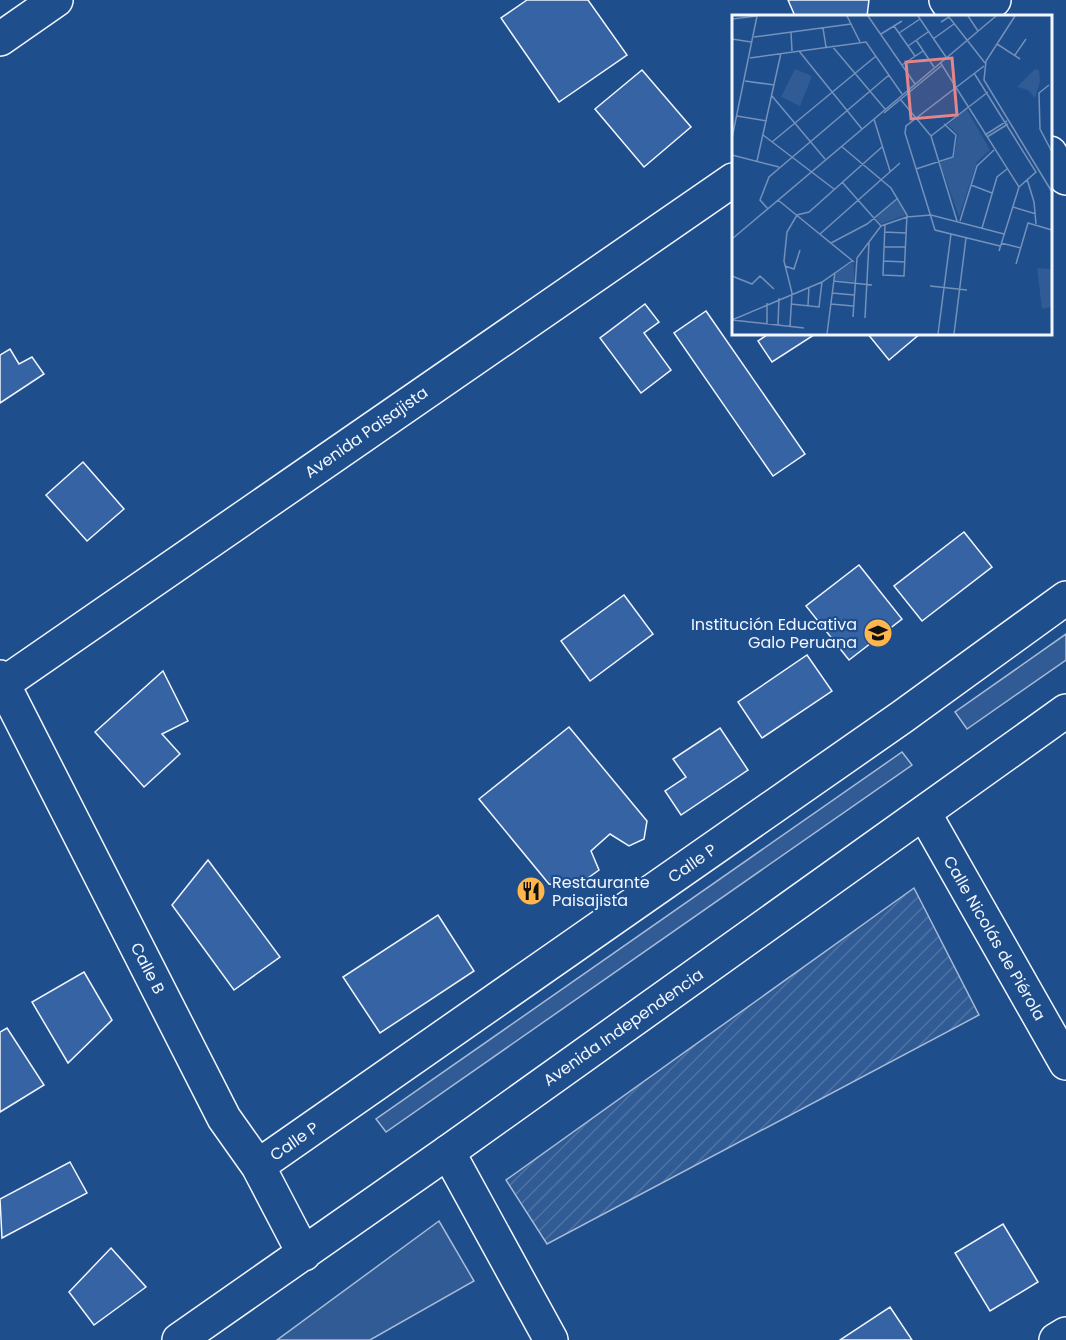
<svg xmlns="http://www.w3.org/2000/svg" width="1066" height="1340" font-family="Poppins,sans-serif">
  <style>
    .built { fill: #305b95; stroke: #a8bbd7; stroke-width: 1.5 }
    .garden { fill: url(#garden-furrows); stroke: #a8bbd7; stroke-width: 1.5 }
    .building { fill: #3563a3; stroke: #f2f6ff; stroke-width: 1.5 }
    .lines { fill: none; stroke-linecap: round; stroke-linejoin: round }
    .street-casing { stroke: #f2f6ff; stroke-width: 36 }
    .secondary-casing { stroke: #f2f6ff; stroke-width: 36 }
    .street { stroke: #1f4e8c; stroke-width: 33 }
    .secondary { stroke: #1f4e8c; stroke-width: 33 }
    .labels { text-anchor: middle; stroke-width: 4.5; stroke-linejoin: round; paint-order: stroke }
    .street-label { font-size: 16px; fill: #f2f6ff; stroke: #1f4e8c }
    .poi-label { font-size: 16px; fill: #f2f6ff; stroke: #1f4e8c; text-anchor: end }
    .inset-road { fill: none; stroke: #7391ba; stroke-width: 1.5 }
    .view { fill: #e38589; fill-opacity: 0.15; stroke: #e38589; stroke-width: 3 }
    .inset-edge { fill: none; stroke: #f2f6ff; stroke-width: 3 }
  </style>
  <defs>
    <pattern id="garden-furrows" width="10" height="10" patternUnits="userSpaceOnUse" patternTransform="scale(1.5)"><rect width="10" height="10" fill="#305b95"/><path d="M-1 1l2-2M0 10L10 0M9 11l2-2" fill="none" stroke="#4e73a5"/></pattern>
  </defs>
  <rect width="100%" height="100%" fill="#1f4e8c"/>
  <path class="built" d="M1066,634V660L967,729L955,712Z
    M902,752L912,765L386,1132L376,1119Z
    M439,1221L474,1281L370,1340H277Z"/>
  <path class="garden" d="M914,888L979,1015L547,1244L506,1180Z"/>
  <path class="building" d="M527,0H588L627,55L559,102L501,18Z
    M788,0H869L867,16H795Z
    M642,70L691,127L644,167L595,109Z
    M645,304L659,322L644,333L671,370L641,393L600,338Z
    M706,311L805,454L773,476L674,333Z
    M770,333H817L772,362L758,341Z
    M867,333H921L889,360Z
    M10,349L19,364L32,357L44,374L0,403V355Z
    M83,462L124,509L87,541L46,495Z
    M964,532L992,567L922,621L894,586Z
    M859,565L902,619L849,660L806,606Z
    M624,595L653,634L590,681L561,641Z
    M807,655L832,691L762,738L738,702Z
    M163,671L188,721L162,734L180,754L144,787L95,732Z
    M569,727L647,821L644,839L629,846L610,834L591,851L599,870L574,888L549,884L479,799Z
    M720,728L748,770L681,815L665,791L686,777L673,759Z
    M208,860L280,957L234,990L172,905Z
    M438,915L474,971L380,1033L343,977Z
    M84,972L112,1020L68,1063L32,1002Z
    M7,1028L44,1085L0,1112V1032Z
    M70,1162L87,1193L2,1238L0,1199Z
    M1003,1224L1038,1282L990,1311L955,1253Z
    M111,1248L146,1287L94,1325L69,1292Z
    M890,1307L912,1340H840Z"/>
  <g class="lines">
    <g class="street-casing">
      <path id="street" d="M946,0L957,16
        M970,16L994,0
        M0,39L56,0
        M1050,153L1066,178
        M0,677L3,684L733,180
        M924,813L1066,1063
        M448,1152L551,1340
        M1056,1340L1066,1334"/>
    </g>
    <g class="secondary-casing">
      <path id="secondary" d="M0,685L3,684L224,1118L258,1166L304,1254
        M258,1166L902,717L1066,598
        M179,1340L448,1152L1066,711"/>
    </g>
    <use href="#street" class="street"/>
    <use href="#secondary" class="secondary"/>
  </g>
  <defs>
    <g id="school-disc" transform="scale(1.5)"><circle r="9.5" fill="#ffb74d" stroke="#1f4e8c"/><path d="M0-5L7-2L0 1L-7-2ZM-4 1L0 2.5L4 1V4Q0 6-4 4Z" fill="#111"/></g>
    <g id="restaurant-disc" transform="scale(1.5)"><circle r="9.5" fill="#ffb74d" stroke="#1f4e8c"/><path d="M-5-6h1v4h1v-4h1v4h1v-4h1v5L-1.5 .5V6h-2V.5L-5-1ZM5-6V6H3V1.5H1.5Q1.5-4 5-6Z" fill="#111"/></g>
  </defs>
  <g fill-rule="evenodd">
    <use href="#school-disc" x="878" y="633"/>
    <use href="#restaurant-disc" x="531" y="891"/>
  </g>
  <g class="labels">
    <g class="street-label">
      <text transform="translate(366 432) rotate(-35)" y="6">Avenida Paisajista</text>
      <text transform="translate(692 863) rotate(-35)" y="6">Calle P</text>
      <text transform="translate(995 938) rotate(60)" y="6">Calle Nicolás de Piérola</text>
      <text transform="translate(148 968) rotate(63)" y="6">Calle B</text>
      <text transform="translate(623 1027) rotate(-35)" y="6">Avenida Independencia</text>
      <text transform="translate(294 1141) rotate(-35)" y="6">Calle P</text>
    </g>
    <g class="poi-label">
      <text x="857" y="630">Institución Educativa<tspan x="857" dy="18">Galo Peruana</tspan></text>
      <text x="552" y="888" text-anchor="start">Restaurante<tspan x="552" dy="18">Paisajista</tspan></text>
    </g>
  </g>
  <g transform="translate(732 15)">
    <rect width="320" height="320" fill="#1f4e8c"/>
    <path d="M63,54L80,61L68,91L49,82ZM303,54L307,55L308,67L303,83L296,75L285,72Z" fill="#305b95"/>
    <path d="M234,93L258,135L245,147L227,202L208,148L222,142L226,119L216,110ZM165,185L174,200L149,209L144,203ZM121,247L123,267L102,265L103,258ZM305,253L319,254V292L310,294Z" fill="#305b95"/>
    <path class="inset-road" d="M115,1L128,27M136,1L183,69M186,1L214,42M236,1L246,16M283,1L254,46L252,65L320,177M0,4L25,1L0,123M209,7L217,2L253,48M162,11L183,41M91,13L94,32M59,17L60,36M167,18L188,4M149,19L170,6M22,22L119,9M0,24L19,27M201,24L222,9M184,25L202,52M265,29L288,44M100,31L153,94M176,31L196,17M67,36L130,114M283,40L294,24M18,43L134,27L170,79M208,47L287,172M170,50L191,36M252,51L174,111L173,118L203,215L268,231M242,58L304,157L287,172L267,236M13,66L42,70M317,70L307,78L308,114L320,137M40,81L93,144M169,85L199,121M152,98L209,51M5,101L35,106M142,104L158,156M31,120L102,174M253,120L275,106M255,122L276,109M40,127L144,41M109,131L159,173L175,200L172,261L151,260L153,209M0,140L47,152M25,146L49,38M184,154L221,142L224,120L212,109M295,164L302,187L304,209M110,167L149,211M239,170L260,178M46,185L122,247M281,192L304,199M36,194L28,185L37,162L157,60M225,206L199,121L256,77M228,206L245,151L262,135M250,213L265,162L275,154M152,217L174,218M88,219L168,148M0,224L264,1M99,228L135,209L166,183M269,228L289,233M152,232H174M152,246L173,247M284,249L296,208L320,215M53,251L62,254L68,235M0,261L20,269L28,261L42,274M101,266L140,270M198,271L235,275M100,278L122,280M59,289L87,292L90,267M99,289L121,291M76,290L77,272M121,302L125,243L149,211L175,202L199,200L272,219M133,303L137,228M0,305L90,267L120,246M0,305L72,313M35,309V288M46,310L47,283M58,311L60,278L52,246L55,217L65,200L77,197L150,132M95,319L103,257M206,319L219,219M222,319L234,223"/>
    <path class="view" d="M220,43L225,100L179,104L174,47Z"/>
    <rect width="320" height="320" class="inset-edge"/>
  </g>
</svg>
